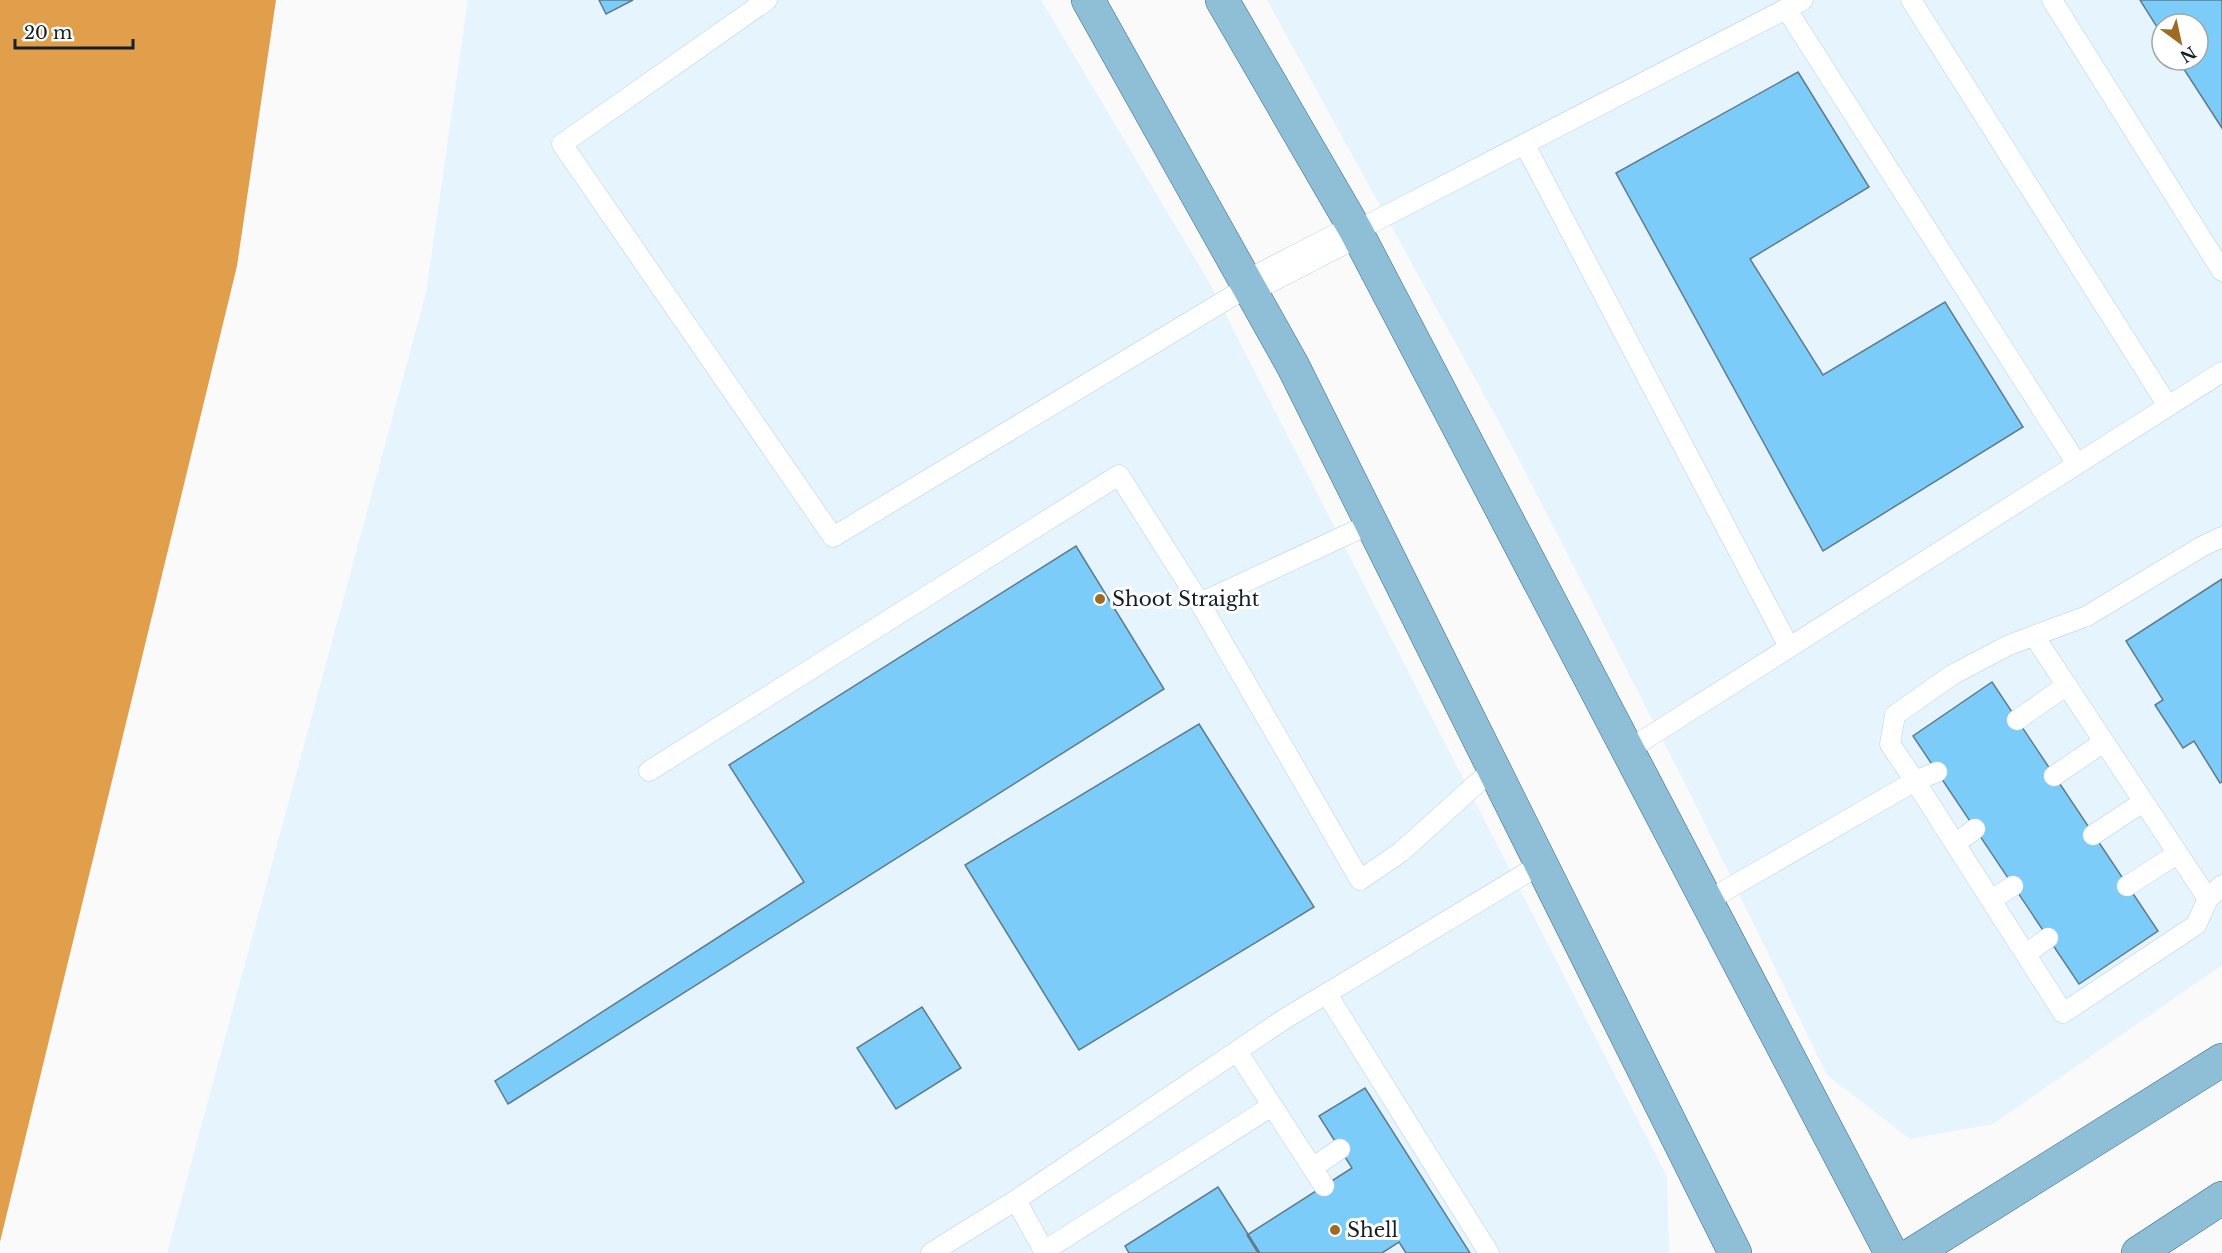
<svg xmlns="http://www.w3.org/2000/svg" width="2222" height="1253" font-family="'Libre Baskerville',serif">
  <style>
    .built { fill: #e5f4fd; fill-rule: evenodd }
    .water { fill: #e19f4b }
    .building { fill: #7cccf9; stroke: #607b8b; stroke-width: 1.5 }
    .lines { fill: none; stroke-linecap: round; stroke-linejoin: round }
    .lane-casing { stroke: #b5d2e3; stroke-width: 21 }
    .street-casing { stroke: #b5d2e3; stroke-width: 34 }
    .primary-casing { stroke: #346a88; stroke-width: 34 }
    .lane { stroke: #fff; stroke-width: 20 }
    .street { stroke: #fff; stroke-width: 33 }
    .primary { stroke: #8fbed7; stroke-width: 33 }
    .poi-dot { fill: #9f6b23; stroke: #fff; stroke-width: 2 }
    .labels { text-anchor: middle; stroke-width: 6; stroke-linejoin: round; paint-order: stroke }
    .poi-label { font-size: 20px; fill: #152027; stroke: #fff; text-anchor: start }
  </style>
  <rect width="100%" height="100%" fill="#fafafa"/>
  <path class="built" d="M468,0H1041L1210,284L1667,1177L1669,1253H167L426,293Z
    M1267,0H2222V965L1993,1124L1910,1139L1827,1075L1693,799L1511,444ZM2162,24H2198V60H2162Z"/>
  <path class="water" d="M0,0H276L237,266L0,1242Z"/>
  <path class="building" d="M599,0H633L606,14Z
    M2140,0H2222V128L2178,60H2198V24H2162V35Z
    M1798,72L1869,187L1750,259L1823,375L1945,302L2023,427L1823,551L1616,173Z
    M1076,546L1164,689L508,1104L495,1081L804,882L729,765Z
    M2222,579V782L2220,783L2194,741L2183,748L2155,705L2163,700L2126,641Z
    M1992,682L2158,931L2079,984L1913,736Z
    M1199,724L1314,907L1079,1050L965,865Z
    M922,1007L961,1068L896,1109L857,1048Z
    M1365,1088L1470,1253H1406L1399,1242L1382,1253H1258L1247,1235L1352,1168L1319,1116Z
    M1218,1187L1260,1253H1129L1125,1246Z"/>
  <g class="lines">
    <g class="lane-casing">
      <path id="lane" d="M767,0L562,144L833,537L1249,286
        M1911,0L2168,406
        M2052,0L2222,271
        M1787,10L2077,464
        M1525,145L1789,647
        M1356,231L1803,0
        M1200,603L1360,880L1401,852L1494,768
        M2034,636L2208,899
        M2017,720L2067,685
        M1628,750L2222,372
        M649,771L1119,475L1200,603L1372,523
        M1937,772L1915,781L1890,744L1895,715L1952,675L2009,645L2087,616L2201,547L2222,537
        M2054,776L2104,742
        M2093,835L2143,802
        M1955,844L1975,829
        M2127,886L2177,854
        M1991,900L2013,886
        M1707,901L1915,781L2063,1013L2196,925L2208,899L2222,885
        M2026,954L2048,938
        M1327,994L1489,1253
        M1237,1051L1324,1186
        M1312,1168L1340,1149
        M1016,1200L1045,1253
        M1044,1251L1272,1106
        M931,1253L1016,1200L1286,1018L1541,864"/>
    </g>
    <g class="street-casing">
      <path id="street" d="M1249,286L1356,231"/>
    </g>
    <g class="primary-casing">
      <path id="primary" d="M1088,0L1293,366L1735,1253
        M1222,0L1356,231L1891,1253
        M1914,1253L2222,1060
        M2138,1253L2222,1198"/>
    </g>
    <use href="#lane" class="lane"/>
    <use href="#street" class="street"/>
    <use href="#primary" class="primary"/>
  </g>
  <g class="poi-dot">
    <circle cx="1100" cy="599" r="6"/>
    <circle cx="1335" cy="1230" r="6"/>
  </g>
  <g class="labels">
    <g class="poi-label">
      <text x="1112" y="606">Shoot Straight</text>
      <text x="1347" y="1237">Shell</text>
    </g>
  </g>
  <g transform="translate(2180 42) rotate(147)"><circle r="28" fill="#ffffff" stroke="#a1a6a9" stroke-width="1.5"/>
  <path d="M0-4.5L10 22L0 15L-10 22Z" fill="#9f6b23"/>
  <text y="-9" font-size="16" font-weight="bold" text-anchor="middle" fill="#152027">N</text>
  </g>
  <path d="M15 39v9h118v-9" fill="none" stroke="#152027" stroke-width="3"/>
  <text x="24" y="39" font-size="18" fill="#152027" stroke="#ffffff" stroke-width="4.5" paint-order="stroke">20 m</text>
</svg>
